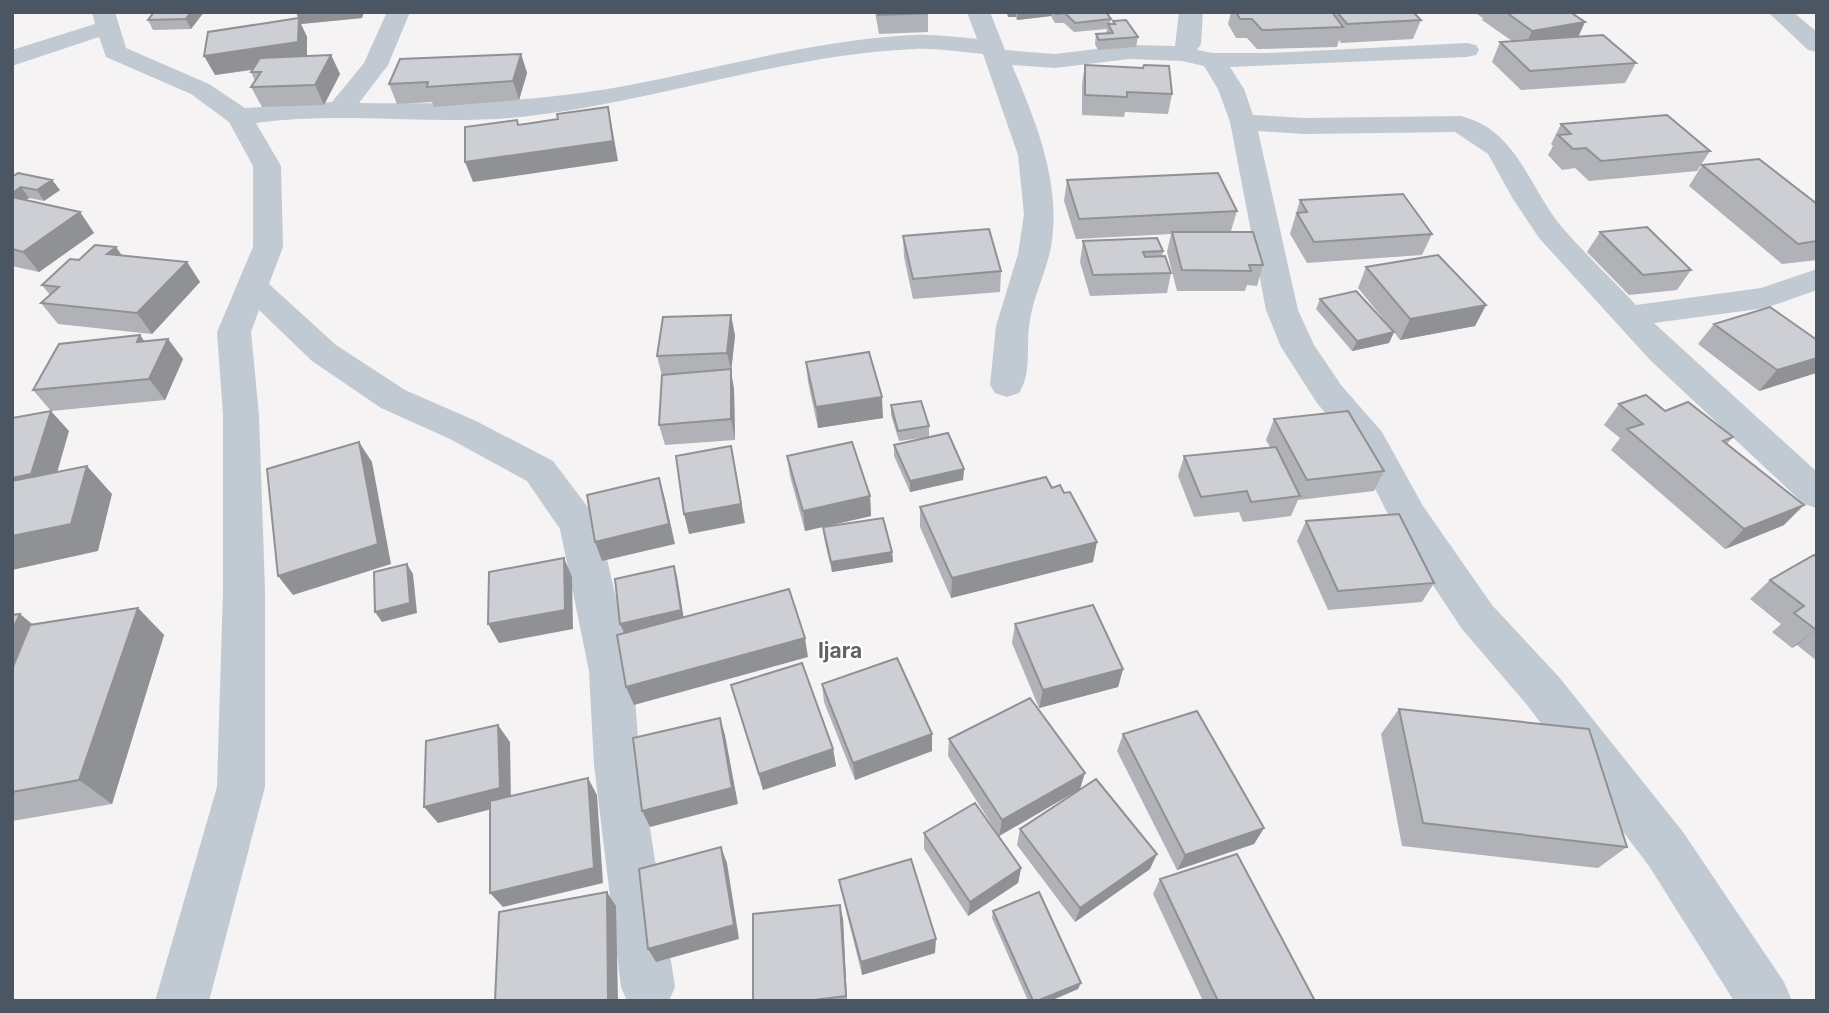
<svg xmlns="http://www.w3.org/2000/svg" width="1829" height="1013" font-family="Inter,sans-serif">
  <style>
    .lines { fill: none; stroke-linecap: round; stroke-linejoin: round }
    .street { fill: #c1cad2; fill-rule: evenodd }
    .wall { fill: #b0b2b7 }
    .shaded-wall { fill: #909195 }
    .building { fill: #cdcfd5; stroke: #909195; stroke-width: 2 }
    .labels { text-anchor: middle; stroke-width: 5; stroke-linejoin: round; paint-order: stroke }
    .quarter-label { font-size: 21px; font-weight: bold; fill: #5f6368; stroke: #fff }
  </style>
  <rect width="100%" height="100%" fill="#f5f3f3"/>
  <g class="lines">
    <path class="street" d="M92,12H115L126,48L209,84L245,108L332,102L364,63L387,12H410L388,65L359,103C450,104 529,103 619,87C716,69 814,40 913,35C934,34 956,37 977,39L967,12H990L1005,50L1055,54L1129,45L1175,46L1179,12H1203L1201,44L1197,50L1213,53H1268L1467,43L1476,45L1479,50L1476,55L1467,57L1230,67L1244,89L1253,115L1305,118L1461,116C1517,130 1528,186 1561,226C1584,253 1611,278 1636,305L1761,288L1817,269V290L1766,308L1654,323L1817,472V508L1804,504L1651,361L1539,238L1513,199L1488,154L1455,132L1305,134L1258,131L1298,310L1314,345L1341,385L1382,432L1423,506L1492,605L1559,677L1683,832L1784,982L1792,1001H1734L1649,866L1527,705L1462,629L1395,528L1355,449L1317,403L1281,347L1266,310L1230,122L1218,89L1204,66L1182,61L1129,59L1055,68L1012,65C1036,122 1062,184 1051,247C1046,272 1034,295 1030,320C1025,344 1033,371 1019,393L1007,397L995,393L990,385L996,326L1018,254L1024,214L1018,155L983,54C960,52 937,48 914,49C781,55 653,103 521,117C433,126 344,111 256,123L281,166L283,247L269,284L336,345L405,390L476,421L553,461L593,514L599,525L633,671L640,765L675,987L669,1001H627L621,987L594,765L589,671L560,529L527,481L450,439L381,408L312,361L259,310L251,332L259,415L265,590V787L209,1001H155L217,787L223,590V415L217,332L253,247V166L229,122L191,94L106,57L99,37L12,66V50L95,24Z
      M1768,12H1793L1817,32V52L1808,50Z"/>
  </g>
  <path class="wall" d="M154,12H204L191,29L153,30L148,20Z
    M296,12H364L362,18L301,24L307,37V56L331,55L340,74L324,105L262,107L251,87L255,81L251,72L253,70L215,75L298,18Z
    M875,12H928V32L879,34Z
    M1006,12H1106L1111,19L1110,24H1113V21L1138,37L1136,47L1098,50L1095,44L1096,34L1106,33L1107,29L1074,32L1064,23H1055L1051,16L1017,20L1016,17H1008Z
    M1231,12H1413L1421,20L1413,39L1341,43L1339,40L1337,47L1257,49L1247,38H1236L1228,24Z
    M1474,12H1570L1578,37L1636,63L1625,83L1521,90L1492,62L1500,42L1512,41L1482,20L1483,18Z
    M521,54L527,73L519,100L434,107L432,102L397,104L389,84Z
    M1085,65L1172,94L1168,114L1125,112L1124,117L1082,115V84Z
    M1561,124L1710,151L1697,171L1589,181L1575,168L1562,170L1548,155L1553,146L1551,144Z
    M1702,165L1817,204V260L1782,264L1689,186Z
    M12,177L52,180L60,190L44,201L29,198L25,200L80,212L94,233L39,272L12,266Z
    M1067,180L1237,211L1231,231L1220,232L1263,265L1257,286L1247,285L1245,291H1177L1167,252L1171,234L1076,239L1064,201Z
    M1300,200L1432,234L1422,255L1307,263L1290,234Z
    M1600,232L1691,270L1677,290L1629,295L1587,252Z
    M903,236L1001,271L1000,292L913,299L904,257Z
    M1083,241L1163,251L1162,256L1171,273L1167,293L1090,296L1080,262Z
    M122,256L187,262L200,282L152,334L58,324L41,303L50,295L42,285L79,260Z
    M1366,267L1486,305L1475,326L1400,340L1394,332L1389,343L1352,351L1316,309L1320,299L1394,332L1358,288Z
    M731,315L735,336L731,372L734,389L735,440L665,445L659,425L662,376L657,356Z
    M1714,324L1816,373L1759,391L1698,344Z
    M168,339L183,359L165,400L51,411L33,390L144,341Z
    M806,362L883,418L818,428L808,382Z
    M1619,404L1665,411L1733,437L1727,444L1784,525L1725,549L1611,450L1620,438L1604,425Z
    M891,405L929,426V437L899,441L891,415Z
    M1274,419L1384,471L1374,491L1298,500L1291,516L1243,522L1239,512L1194,517L1178,476L1184,456L1270,447L1266,440Z
    M894,445L964,469L963,480L910,492L894,456Z
    M787,456L870,496L871,516L805,531L790,476Z
    M920,507L1093,562L951,598L920,527Z
    M1306,521L1434,583L1422,602L1328,610L1297,541Z
    M823,527L892,552L893,562L832,572L824,538Z
    M1817,557V661L1797,645L1792,648L1772,632L1781,624L1750,599L1770,580Z
    M138,608L164,635L112,804L12,821V615L20,614L32,624Z
    M1015,624L1123,669L1118,687L1039,708L1012,643Z
    M822,684L932,734V751L855,780L824,702Z
    M731,685L833,749L836,766L763,790Z
    M1399,709L1627,847L1598,868L1402,846L1381,734Z
    M1123,734L1264,828L1254,844L1177,870L1117,751Z
    M949,739L1080,789L999,836L948,756Z
    M1020,829L1150,869L1075,922L1017,845Z
    M924,833L1021,868L1018,883L968,916L924,849Z
    M1160,879L1315,1001H1203L1153,894Z
    M839,880L935,953L862,975L842,894Z
    M993,911L1078,989L1050,1001H1028L992,918Z
    M843,919L847,1001H753Z"/>
  <path class="shaded-wall" d="M191,12H204L191,29L186,19Z
    M296,12H364L362,18L301,24L307,37V61L215,75L204,56L299,19Z
    M1009,12H1016V17H1008Z
    M1018,12H1052L1051,16L1017,20Z
    M1585,22L1576,42L1523,50L1532,31Z
    M521,54L527,73L519,100L513,81Z
    M331,55L340,74L324,105L315,85Z
    M608,107L612,127L618,161L473,182L465,162Z
    M52,180L60,190L44,201L37,190Z
    M21,187L29,198L18,205L12,198V193Z
    M80,212L94,233L39,272L23,252Z
    M116,247L130,267L107,254Z
    M187,262L200,282L152,334L137,313Z
    M1486,305L1475,326L1400,340L1410,319Z
    M731,315L735,336L731,372L734,389L735,440L731,419V371L727,353Z
    M1394,332L1389,343L1352,351L1357,341Z
    M140,335L155,356L137,342Z
    M168,339L183,359L165,400L149,379Z
    M1817,358V371L1816,373L1759,391L1777,370Z
    M882,397L883,418L818,428L816,407Z
    M51,411L69,431L51,494L12,502V478Z
    M359,442L372,462L391,564L293,595L278,576Z
    M87,466L112,494L98,551L12,570V536Z
    M735,466L745,523L689,534L684,514Z
    M964,469L963,480L910,492V481Z
    M659,478L665,499L675,544L602,561L595,542Z
    M870,496L871,516L805,531L803,511Z
    M1804,505L1784,525L1725,549L1744,529Z
    M1097,542L1093,562L951,598L952,578Z
    M892,552L893,562L832,572L831,562Z
    M564,558L572,577L573,629L499,643L488,624Z
    M407,564L413,574L417,613L382,622L375,612Z
    M674,566L677,576L684,620L624,633L620,624Z
    M138,608L164,635L112,804L79,780Z
    M20,614L51,640L12,733V630Z
    M1817,628L1797,645L1792,648Z
    M805,638L808,657L634,705L626,687Z
    M1123,669L1118,687L1039,708L1043,690Z
    M720,718L725,735L738,804L650,827L642,811Z
    M498,725L510,742L511,804L438,823L424,807Z
    M932,734V751L855,780L853,763Z
    M833,749L836,766L763,790L759,774Z
    M1085,773L1080,789L999,836L1002,820Z
    M588,778L597,795L603,883L503,907L490,893Z
    M1264,828L1254,844L1177,870L1185,855Z
    M721,847L727,863L739,939L656,962L648,949Z
    M1157,854L1150,869L1075,922L1080,908Z
    M1021,868L1018,883L968,916L970,902Z
    M607,892L616,906L618,1001H608Z
    M840,905L843,919L847,1001H846V996Z
    M936,939L935,953L862,975L861,962Z
    M1081,983L1078,989L1050,1001H1037Z"/>
  <path class="building" d="M154,12H191L186,19L148,20Z
    M878,12H928L929,13L878,15Z
    M1055,12H1106L1111,19L1075,23L1065,13L1056,14Z
    M1236,12H1332L1343,27L1262,30L1252,19H1240Z
    M1337,12H1413L1421,20L1347,24Z
    M1506,12H1570L1585,22L1532,31Z
    M299,18L298,42L204,56L208,32Z
    M1126,20L1138,37L1099,40L1096,34L1113,33L1108,24H1115L1113,21Z
    M1603,35L1636,63L1530,71L1500,42Z
    M521,54L513,81L427,87L428,82L389,84L400,59Z
    M331,55L315,85L251,87L261,72H251L260,58Z
    M1085,65L1143,68L1144,65L1169,66L1172,94L1127,92V97L1085,95Z
    M608,107L613,141L465,162V127L517,120L518,125L532,123L558,119L557,114Z
    M1667,115L1710,151L1601,161L1586,148L1573,149L1558,135L1571,134L1561,124Z
    M1759,159L1817,204V241L1798,244L1702,165Z
    M18,173L52,180L37,190L21,187L12,193V177Z
    M1218,173L1237,211L1079,219L1067,180Z
    M1403,194L1432,234L1314,242L1297,213L1307,212L1300,200Z
    M12,197L80,212L23,252L12,249Z
    M1647,227L1691,270L1643,275L1600,232Z
    M989,229L1001,271L913,279L903,236Z
    M1172,232H1253L1263,265H1249L1251,271L1182,270Z
    M1157,238L1163,251L1143,252L1145,257L1165,256L1171,273L1093,275L1083,241Z
    M95,245L116,247L107,254L187,262L137,313L41,303L59,287L42,285L70,259L79,260Z
    M1438,255L1486,305L1410,319L1366,267Z
    M1356,291L1394,332L1357,341L1320,299Z
    M1770,307L1817,340V358L1777,370L1714,324Z
    M731,315L727,353L657,356L663,317Z
    M140,335L137,342L168,339L149,379L33,390L59,344Z
    M869,352L882,397L816,407L806,362Z
    M731,369V419L659,425L662,375Z
    M1646,395L1665,411L1688,402L1733,437L1723,441L1804,505L1744,529L1627,429L1643,424L1619,404Z
    M921,401L929,426L898,431L891,405Z
    M51,411L31,474L12,478V418Z
    M1348,411L1384,471L1307,480L1274,419Z
    M948,433L964,469L910,481L894,445Z
    M359,442L378,544L278,576L267,469Z
    M852,442L870,496L803,511L787,456Z
    M731,446L741,504L684,514L676,456Z
    M1276,447L1300,496L1251,502L1247,491L1201,497L1184,456Z
    M87,466L71,524L12,536V481Z
    M1046,477L1052,488L1060,485L1064,493L1070,492L1097,542L952,578L920,507Z
    M659,478L669,524L595,542L587,495Z
    M1399,514L1434,583L1338,591L1306,521Z
    M883,518L892,552L831,562L823,527Z
    M1814,555L1817,557V628L1815,629L1794,613L1804,606L1770,580Z
    M564,558L565,610L488,624L489,572Z
    M407,564L410,603L375,612L374,572Z
    M674,566L681,610L620,624L615,579Z
    M789,589L805,638L626,687L617,635Z
    M1093,605L1123,669L1043,690L1015,624Z
    M138,608L79,780L12,792V669L30,625Z
    M20,614L12,630V615Z
    M897,658L932,734L853,763L822,684Z
    M802,663L833,749L759,774L731,685Z
    M1030,698L1085,773L1002,820L949,739Z
    M1399,709L1589,729L1627,847L1423,823Z
    M1197,711L1264,828L1185,855L1123,734Z
    M720,718L732,788L642,811L633,738Z
    M498,725L500,788L424,807L426,741Z
    M588,778L594,868L490,893V801Z
    M1096,779L1157,854L1080,908L1020,829Z
    M975,803L1021,868L970,902L924,833Z
    M721,847L734,925L648,949L639,869Z
    M1237,854L1315,1001H1218L1160,879Z
    M911,859L936,939L861,962L839,880Z
    M607,892L608,1001H495L499,912Z
    M1039,892L1081,983L1037,1001H1033L993,911Z
    M840,905L846,996L806,1001H753V914Z"/>
  <g class="labels">
    <g class="quarter-label">
      <text x="840" y="658">Ijara</text>
    </g>
  </g>
  <rect width="1829" height="1013" fill="none" stroke="#4a5661" stroke-width="28"/>
</svg>
